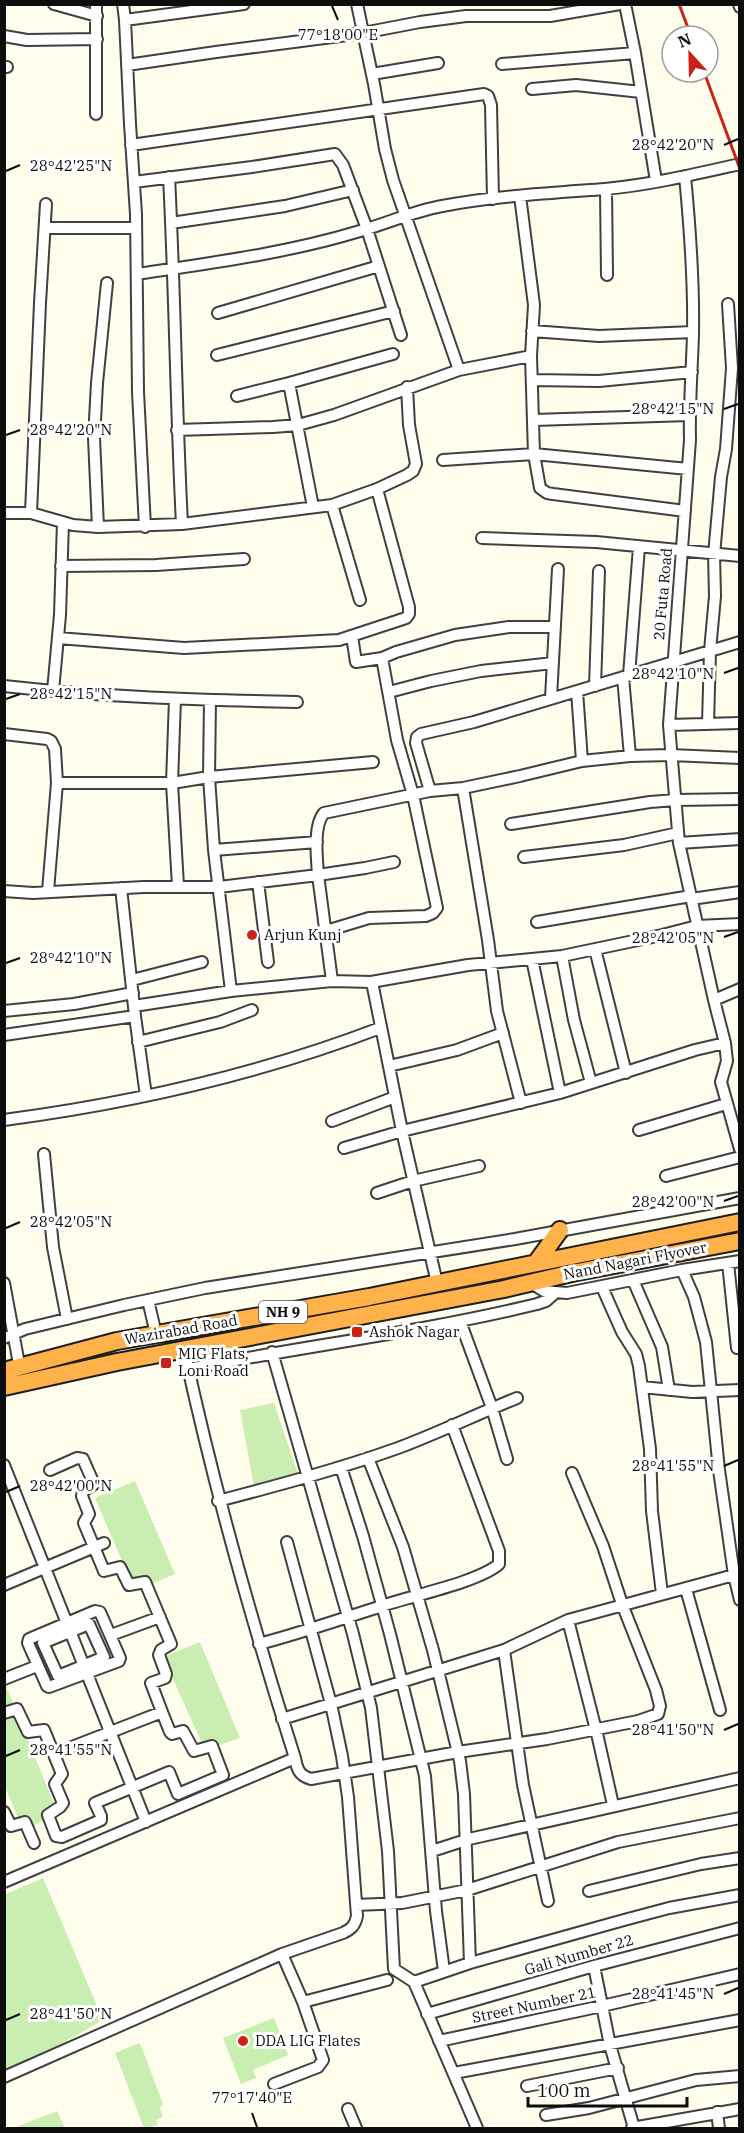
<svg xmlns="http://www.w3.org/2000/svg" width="744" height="2133" font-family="'IBM Plex Serif',serif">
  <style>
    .green { fill: #caeeb1 }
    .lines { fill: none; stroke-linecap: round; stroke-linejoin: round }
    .minor-casing { stroke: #404040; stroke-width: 14 }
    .highway-casing { stroke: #1e1e1e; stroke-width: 20 }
    .minor { stroke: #fff; stroke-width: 10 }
    .highway { stroke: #ffb14a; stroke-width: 16 }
    .rail { stroke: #cb2116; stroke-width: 3 }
    .ticks { fill: none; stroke: #0d0d0d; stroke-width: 2 }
    .poi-dot { fill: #cb2116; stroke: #fff; stroke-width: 2 }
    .labels { text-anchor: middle; stroke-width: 6; stroke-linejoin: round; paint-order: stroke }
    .shield { fill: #fff; stroke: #565656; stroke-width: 1.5 }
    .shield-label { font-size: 14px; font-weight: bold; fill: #0d0d0d }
    .street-label { font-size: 15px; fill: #0d0d0d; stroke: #fff }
    .poi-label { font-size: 15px; fill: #0d0d0d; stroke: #fff; text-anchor: start }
    .ticks-label { font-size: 15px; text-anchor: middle; fill: #0d0d0d; stroke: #fff; stroke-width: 6; stroke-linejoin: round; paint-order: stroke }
  </style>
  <rect width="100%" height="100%" fill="#fffdec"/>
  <path class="green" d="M274,1403L298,1474L254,1487L240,1410Z
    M135,1481L175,1574L135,1591L95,1498Z
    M200,1642L240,1738L205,1750L163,1657Z
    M4,1681L58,1814L23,1830L5,1787Z
    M43,1878L103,2020L37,2058L4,2072V1895Z
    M274,2018L288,2055L253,2070L256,2078L241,2084L223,2038Z
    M140,2043L163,2104L160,2108L163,2117L156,2120L158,2125L144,2128L115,2053Z
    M57,2111L65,2128H14Z"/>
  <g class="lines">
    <g class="minor-casing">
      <path id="minor" d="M54,4L97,16
        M96,4V114
        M123,4L125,20L130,124L136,214L138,392L145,527
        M357,4L374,84L385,149L393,180L459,370
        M625,4L635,53L656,181
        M739,4L740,7
        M125,20L244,4
        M4,36L27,40L97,39
        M502,64L635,53
        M127,65L216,52L363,33L420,22L466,16H550L620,4
        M4,67H7
        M372,74L438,63
        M532,89L576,85L641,92
        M131,145L484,94L488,96L491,105L493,199
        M685,176C690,228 694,281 693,334C692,369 689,405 690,440L669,725L679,843L714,1000L725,1043L727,1061L721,1082L740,1149
        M169,177C175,293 176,409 182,524
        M134,182L252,167L335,154L343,165L367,229L401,335
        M606,189L607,275
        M520,196L534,305L531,356L534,454L540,488L547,493L553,494L685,511
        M171,223L285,206L353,190
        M45,228H136
        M137,274C211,263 288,253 360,231C388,223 414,211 442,206C496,196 551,193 605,189C650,185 696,174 740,164
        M218,313L379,266
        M532,331L599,336L693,332
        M217,355L394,311
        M532,380L599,381L692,372
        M237,396L289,383
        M534,420L689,415
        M177,430L273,427L298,425L334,415L459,370L531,356
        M443,460L534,454L688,469
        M332,505L360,600
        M313,507L289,383L393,354
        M4,513H31L73,525L98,527L182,524L332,505L377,489L407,475L413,471L416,464L409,425L407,387
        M31,513L40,303L46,204
        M98,527L94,438L97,383L107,283
        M482,538L596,542L740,556
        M61,566L156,565L244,559
        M352,636L356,662L382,658L396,652L455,635L509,627H555
        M58,638L184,648L339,640L406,618L409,614V607L377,489
        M629,675L639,547
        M623,677L630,756
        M4,686C102,697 199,700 297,702
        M595,686L599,571
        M53,691L60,615L63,522
        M577,691L582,761
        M389,692L431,681L481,671L553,663
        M551,698L558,569
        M175,699L172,783L178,886
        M210,700L209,777L214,850L231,991
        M708,724L710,651L715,596L714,555L721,477L726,449L732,368L728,304
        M669,725L740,723
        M4,734L47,739L51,741L55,749L57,783L48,891
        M57,783H172L209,777L373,762
        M463,788L488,940L497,1011L521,1103
        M430,791L416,743L417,737L421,734L474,722L740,642
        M511,824L650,802L676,800L740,799
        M679,843L740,839
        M214,850L317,842
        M524,857L624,845L678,833
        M394,862L365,868L318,875C317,859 313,825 324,813L430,791L463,788L520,776L582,761L630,756L671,755L740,758
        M258,882L268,962
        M121,888L135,1016L146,1096
        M4,891L33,893L144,887H219L318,875L332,981L371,982L373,987L402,1131L437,1283
        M691,899L740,892
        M537,922L691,896
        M326,931L369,918L426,916L433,913L437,908L413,795L397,740L382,658
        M595,949L626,1073
        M562,956L574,1020L591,1083
        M532,959L560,1093
        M132,980L202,962
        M371,982L468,965L562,956L662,935L697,926L740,924
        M714,1000L740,989
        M134,1006L231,991L332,981
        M4,1011L74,1004L133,993
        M4,1035L135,1016
        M138,1042L220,1022L252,1010
        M389,1066L457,1050L503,1033
        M4,1120C132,1103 260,1074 380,1028
        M332,1121L395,1097
        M639,1130L726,1104
        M344,1148L402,1131L560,1093L695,1050L725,1043
        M44,1154L53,1247L67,1319
        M666,1176L740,1157
        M377,1193L413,1181L479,1166
        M728,1263L737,1348
        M682,1270L694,1297L706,1342L719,1470L734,1575L740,1600
        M633,1280L662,1347L669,1390
        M4,1283L19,1364
        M531,1283L544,1291L567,1293L682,1270L740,1261
        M602,1287L622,1332L636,1354L639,1366L650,1449L652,1511L662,1594
        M148,1300L156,1334
        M460,1321L492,1408L507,1459
        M4,1338L25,1329L124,1305L205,1288L515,1239L740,1198
        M272,1352L353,1634L371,1708L388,1851L394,1969L414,1982L477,2128
        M188,1369C304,1346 422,1332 537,1304L546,1301L555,1293
        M642,1387L692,1392L740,1390
        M368,1458L403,1547L433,1650L460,1761L464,1794L470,1963
        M4,1465L146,1822
        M341,1467L363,1536L390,1634L425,1776L436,1911L444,1971
        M50,1470L77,1458L83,1459L94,1484L83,1491L82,1496L89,1514L84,1523L104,1571L120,1567L129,1585L145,1582L171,1644L161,1650L159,1655L166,1674L165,1678L151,1683L162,1712L54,1754
        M218,1501C279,1485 339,1469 398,1448C438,1433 477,1414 517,1398
        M4,1585L104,1543
        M686,1589L720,1710
        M95,1611L100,1612L120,1658L119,1661L49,1687L47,1686L28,1643L29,1639Z
        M568,1620L598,1738L613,1805
        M89,1624L104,1657L58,1676L43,1643Z
        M111,1635L160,1617
        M259,1644C301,1633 341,1619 382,1606C410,1596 479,1582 499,1564V1551L452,1425
        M4,1679L37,1666
        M4,1713L17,1709L28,1732L44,1730L62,1774L55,1784L63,1803L60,1807L48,1815L56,1836L62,1837L101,1820V1816L95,1803L169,1772L178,1794L223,1775L212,1746L194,1751L183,1731L172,1734L170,1732L162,1712
        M282,1719L504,1650
        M295,1758C297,1770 300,1776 311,1779L458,1752L547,1739L638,1721L658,1714L660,1706L656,1690L622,1604L603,1546L572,1473
        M4,1812L11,1826L25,1822L34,1843
        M432,1851L469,1839L740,1778
        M4,1882L295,1758C252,1623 214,1488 184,1349
        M589,1891L701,1864L740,1858
        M548,1901L523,1785L504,1650L568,1620L734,1575
        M356,1905L402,1903L467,1890L618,1842L740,1818
        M282,1954L303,2002
        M594,1966L610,2045L634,2128
        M414,1982L470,1963L624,1920L669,1908L740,1895
        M427,2014L594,1966L740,1928
        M439,2041L602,2006L740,1974
        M454,2073L740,2020
        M4,2077L282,1954L343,1933C351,1929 355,1926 357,1916L348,1797L342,1756L331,1704L287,1542
        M274,2084L318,2067L323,2060L303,2002L387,1980
        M527,2086L618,2068
        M348,2109L356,2128
        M717,2112L719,2128
        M546,2115L589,2108L696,2080L740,2076
        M632,2128L740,2109"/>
    </g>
    <g class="highway-casing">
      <path id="highway" d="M536,1263L560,1230
        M4,1371L117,1341L369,1297L740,1222
        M4,1387L117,1362L504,1289L572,1273L740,1241"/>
    </g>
    <use href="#minor" class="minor"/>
    <use href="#highway" class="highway"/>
    <path class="rail" d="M679,4L691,36
      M704,72L740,169"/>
  </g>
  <path class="ticks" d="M332,6L338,20M724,145L738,139M6,171L20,165M724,409L738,404M6,435L20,430M724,673L738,668M6,699L20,694M724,937L738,932M6,963L20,958M724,1201L738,1196M6,1228L20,1222M724,1466L738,1460M6,1492L20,1486M724,1730L738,1724M6,1756L20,1750M724,1994L738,1988M6,2020L20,2014M252,2113L257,2127"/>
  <g class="poi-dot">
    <circle cx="252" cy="935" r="6"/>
    <rect x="351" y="1326" width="12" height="12" rx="3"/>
    <rect x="160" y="1357" width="12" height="12" rx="3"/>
    <circle cx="243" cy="2041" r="6"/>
  </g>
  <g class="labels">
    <rect class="shield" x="259" y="1301" width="48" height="22" rx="4.5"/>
    <g class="shield-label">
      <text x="283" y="1317">NH 9</text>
    </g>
    <g class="street-label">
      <text transform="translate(663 594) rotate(-85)" y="5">20 Futa Road</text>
      <text transform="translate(635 1261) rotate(-11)" y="5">Nand Nagari Flyover</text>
      <text transform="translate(181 1330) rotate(-10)" y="5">Wazirabad Road</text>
      <text transform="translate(579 1955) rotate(-16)" y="5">Gali Number 22</text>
      <text transform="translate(534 2005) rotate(-12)" y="5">Street Number 21</text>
    </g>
    <g class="poi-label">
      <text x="264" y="940">Arjun Kunj</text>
      <text x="369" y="1337">Ashok Nagar</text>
      <text x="178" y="1359">MIG Flats,<tspan x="178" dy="17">Loni Road</tspan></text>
      <text x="255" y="2046">DDA LIG Flates</text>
    </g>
  </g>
  <g class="ticks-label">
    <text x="338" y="40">77°18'00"E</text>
    <text x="673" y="150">28°42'20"N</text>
    <text x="71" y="171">28°42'25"N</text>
    <text x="673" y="414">28°42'15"N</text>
    <text x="71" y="435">28°42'20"N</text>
    <text x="673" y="679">28°42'10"N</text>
    <text x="71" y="699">28°42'15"N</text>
    <text x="673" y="943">28°42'05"N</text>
    <text x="71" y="963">28°42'10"N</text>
    <text x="673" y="1207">28°42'00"N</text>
    <text x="71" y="1227">28°42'05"N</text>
    <text x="673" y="1471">28°41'55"N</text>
    <text x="71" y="1491">28°42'00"N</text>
    <text x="673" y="1735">28°41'50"N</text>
    <text x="71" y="1755">28°41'55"N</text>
    <text x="673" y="1999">28°41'45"N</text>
    <text x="71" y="2019">28°41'50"N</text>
    <text x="252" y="2103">77°17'40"E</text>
  </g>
  <rect width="744" height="2133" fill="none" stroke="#0d0d0d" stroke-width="12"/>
  <g transform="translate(690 54) rotate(338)"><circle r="28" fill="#ffffff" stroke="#9e9e9e" stroke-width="1.5"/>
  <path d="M0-4.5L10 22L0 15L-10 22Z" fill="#cb2116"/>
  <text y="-9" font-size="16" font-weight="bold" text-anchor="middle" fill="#0d0d0d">N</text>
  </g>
  <path d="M528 2097v9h159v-9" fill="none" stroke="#0d0d0d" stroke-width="3"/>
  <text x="537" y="2097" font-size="18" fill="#0d0d0d" stroke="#ffffff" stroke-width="4.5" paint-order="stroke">100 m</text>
</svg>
